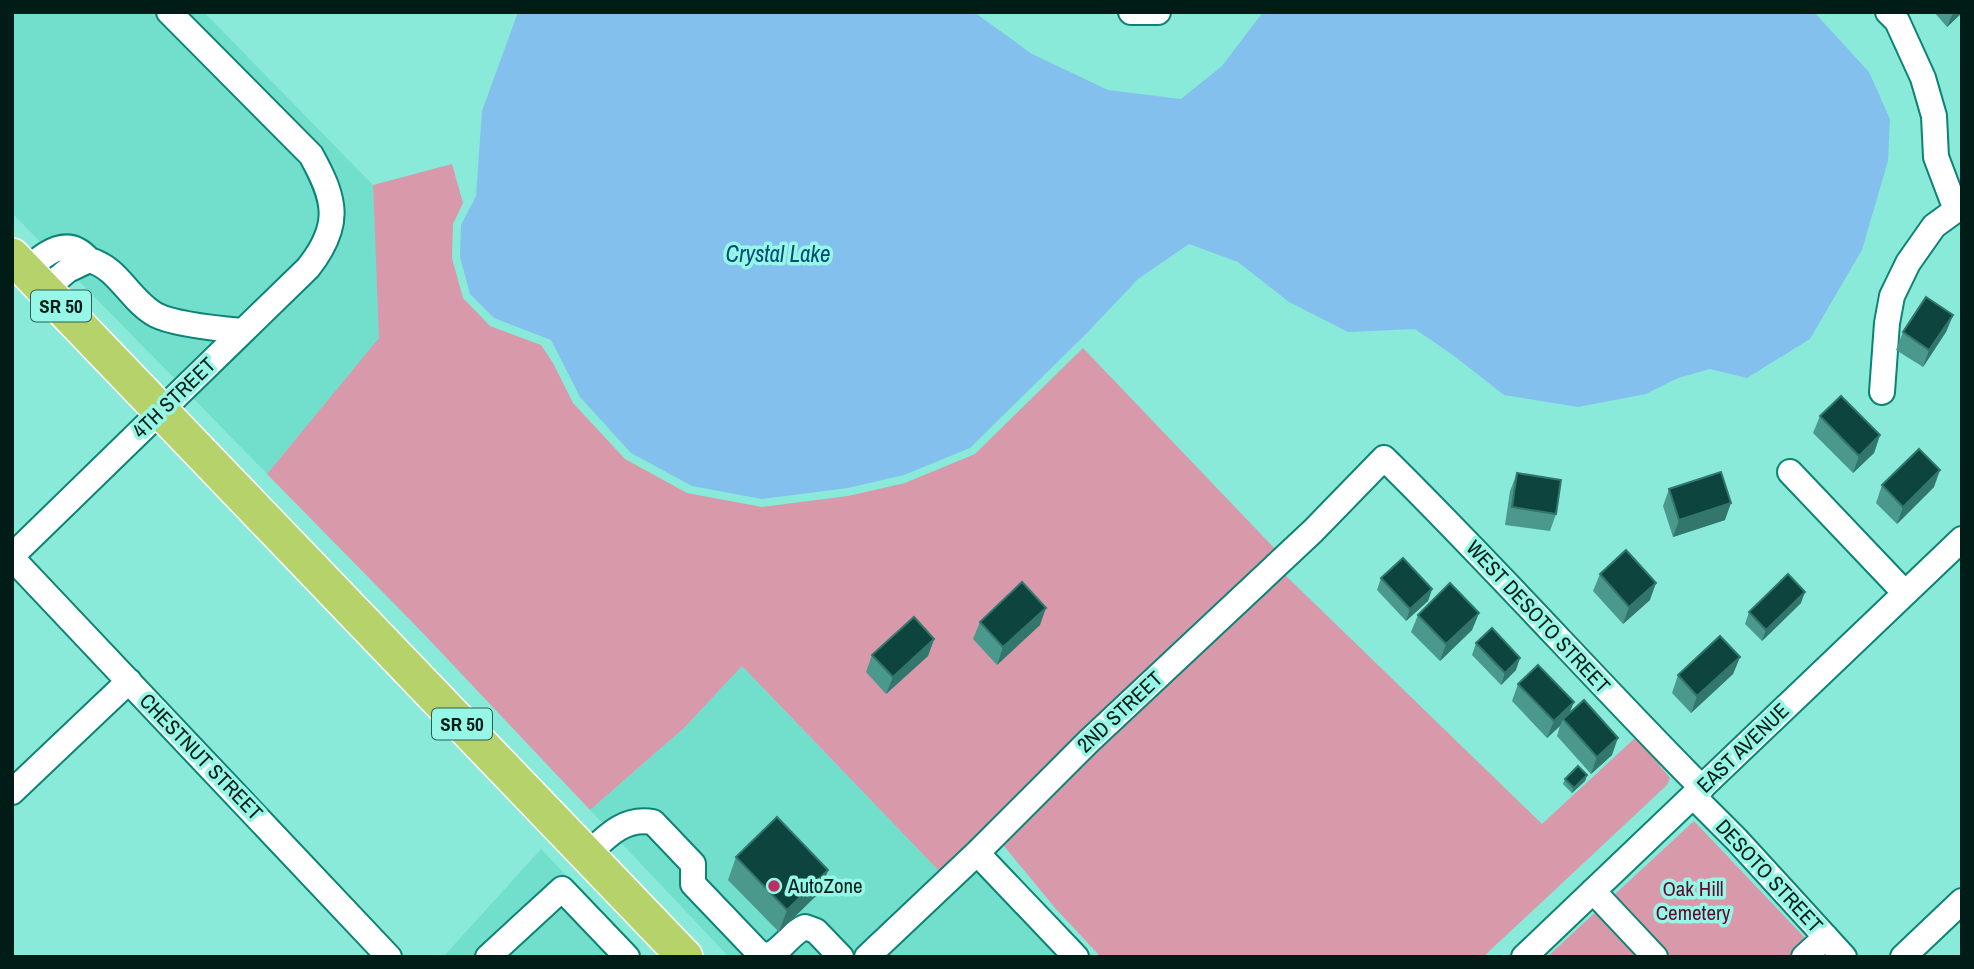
<svg xmlns="http://www.w3.org/2000/svg" width="1974" height="969" font-family="'Archivo Narrow',sans-serif">
  <style>
    .built { fill: #72dfcd }
    .green { fill: #d899aa }
    .water { fill: #84c0ed }
    .lines { fill: none; stroke-linecap: round; stroke-linejoin: round }
    .minor-casing { stroke: #0d8375; stroke-width: 28 }
    .highway-casing { stroke: #fff; stroke-width: 38 }
    .minor { stroke: #fff; stroke-width: 24 }
    .highway { stroke: #b6d36b; stroke-width: 35 }
    .wall { fill: #4b988c }
    .shaded-wall { fill: #32766c }
    .building { fill: #0d453e; stroke: #32766c; stroke-width: 2 }
    .poi-dot { fill: #bb2f65; stroke: #96f7e7; stroke-width: 2.5 }
    .labels { text-anchor: middle; stroke-width: 7; stroke-linejoin: round; paint-order: stroke }
    .shield { fill: #96f7e7; stroke: #2d5e55; stroke-width: 2 }
    .shield-label { font-size: 19px; font-weight: bold; fill: #001c17 }
    .street-label { font-size: 21px; fill: #001c17; stroke: #96f7e7 }
    .poi-label { font-size: 21px; fill: #001c17; stroke: #96f7e7; text-anchor: start }
    .park-label { font-size: 21px; fill: #600a2f; stroke: #96f7e7 }
    .water-label { font-size: 23px; font-style: italic; fill: #004c76; stroke: #96f7e7 }
  </style>
  <rect width="100%" height="100%" fill="#89ead9"/>
  <path class="built" d="M12,12H155L303,162L316,185L323,220L311,250L178,382L12,213Z
    M184,12H204L373,185L380,338L267,474L190,395L285,302L340,200Z
    M742,666L942,874L854,957H729L590,810L684,728Z
    M541,849L644,957H443Z
    M976,866L1062,957H880Z"/>
  <path class="green" d="M452,164L463,203L453,224L452,258L463,298L490,326L541,345L553,363L573,403L625,459L687,493L762,507L848,496L905,483L975,454L1083,348L1278,552L942,874L742,666L684,728L590,810L420,630L267,474L379,338L373,185Z
    M1282,572L1542,824L1636,737L1670,778L1667,785L1483,957H1101L1056,909L1004,846L1095,747Z
    M1694,821L1823,957H1547Z"/>
  <path class="water" d="M518,12H974L1032,54L1108,90L1181,99L1222,66L1263,12H1814L1869,72L1890,119L1888,161L1862,250L1810,339L1747,378L1710,369L1678,378L1646,394L1578,407L1504,395L1454,356L1415,329L1348,332L1289,302L1238,262L1189,244L1138,279L1088,332L970,448L904,475L848,488L762,499L692,486L631,453L580,397L551,340L494,318L470,294L460,257L461,225L476,196L482,111Z"/>
  <g class="lines">
    <g class="minor-casing">
      <path id="minor" d="M1131,12H1158
        M89,260C118,267 130,301 156,315C173,324 221,329 242,331
        M26,270C45,254 67,234 89,260L68,270L45,289
        M1882,392L1887,323L1892,296L1908,263L1934,226L1956,210L1936,157L1934,116L1923,78L1897,21L1888,12
        M1790,472L1905,593
        M12,556L308,268C342,225 336,200 311,155L169,12
        M12,558L389,957
        M12,792L129,681
        M1693,796L1737,840L1844,957
        M977,853L1076,957
        M587,855C607,836 624,817 653,822L693,864V884L758,952L767,956C783,950 790,933 805,927L816,931L841,957
        M1593,891L1655,957
        M488,957L562,889L627,957
        M867,957L977,853L1089,741L1313,531L1384,458C1493,565 1594,679 1702,788
        M1524,957L1962,539
        M1804,957L1826,937
        M1903,957L1962,901"/>
    </g>
    <g class="highway-casing">
      <path id="highway" d="M12,256L685,957"/>
    </g>
    <use href="#minor" class="minor"/>
    <use href="#highway" class="highway"/>
  </g>
  <path class="wall" d="M1934,12H1962L1947,27Z
    M1953,315L1946,332L1923,367L1896,350L1903,332Z
    M1820,416L1880,435L1874,453L1853,473L1813,433Z
    M1517,473L1556,514L1550,531L1505,525L1510,491Z
    M1882,485L1934,487L1897,524L1876,503Z
    M1669,489L1725,520L1673,537L1663,506Z
    M1600,574L1650,600L1623,624L1593,591Z
    M1381,578L1432,589L1428,601L1406,621L1377,590Z
    M1801,603L1762,641L1745,624L1749,612Z
    M1479,613L1472,630L1440,661L1411,632L1418,615Z
    M980,622L1040,625L997,665L973,639Z
    M934,639L928,656L886,694L866,672L872,655Z
    M1476,643L1516,670L1501,685L1472,655Z
    M1740,657L1733,674L1691,713L1672,693L1678,675Z
    M1518,684L1570,712L1612,755L1591,774L1557,736L1560,726L1547,738L1512,701Z
    M1587,775L1585,781L1572,793L1563,784L1565,779Z
    M736,857L828,870L820,892L779,932L728,880Z"/>
  <path class="shaded-wall" d="M1955,12H1962V13L1947,27L1952,15Z
    M1953,315L1946,332L1923,367L1929,350Z
    M1880,435L1874,453L1853,473L1859,456Z
    M1940,470L1934,487L1897,524L1903,507Z
    M1731,503L1725,520L1673,537L1679,520Z
    M1656,583L1650,600L1623,624L1629,607Z
    M1432,589L1428,601L1406,621L1410,609Z
    M1805,592L1801,603L1762,641L1766,630Z
    M1046,608L1040,625L997,665L1003,647Z
    M1479,613L1472,630L1440,661L1446,644Z
    M934,639L928,656L886,694L893,677Z
    M1740,657L1733,674L1691,713L1697,696Z
    M1520,658L1516,670L1501,685L1505,673Z
    M1574,702L1567,719H1563L1560,726L1547,738L1554,721Z
    M1618,738L1612,755L1591,774L1597,757Z
    M1587,775L1585,781L1572,793L1574,788Z
    M828,870L820,892L779,932L787,910Z"/>
  <path class="building" d="M1926,297L1953,315L1929,350L1903,332Z
    M1841,396L1880,435L1859,456L1820,416Z
    M1919,449L1940,470L1903,507L1882,485Z
    M1721,472L1731,503L1679,520L1669,489Z
    M1517,473L1561,480L1556,514L1512,507Z
    M1626,550L1656,583L1629,607L1600,574Z
    M1403,558L1432,589L1410,609L1381,578Z
    M1788,574L1805,592L1766,630L1749,612Z
    M1022,582L1046,608L1003,647L980,622Z
    M1450,583L1479,613L1446,644L1418,615Z
    M914,617L934,639L893,677L872,655Z
    M1492,628L1520,658L1505,673L1476,643Z
    M1720,636L1740,657L1697,696L1678,675Z
    M1538,665L1574,702L1554,721L1518,684Z
    M1584,700L1618,738L1597,757L1563,719Z
    M1578,766L1587,775L1574,788L1565,779Z
    M777,817L828,870L787,910L736,857Z"/>
  <circle class="poi-dot" cx="774" cy="886" r="7"/>
  <g class="labels">
    <g class="shield">
      <rect x="31" y="290.5" width="60" height="31" rx="5"/>
      <rect x="432" y="708.5" width="60" height="31" rx="5"/>
    </g>
    <g class="shield-label">
      <text x="61" y="313">SR 50</text>
      <text x="462" y="731">SR 50</text>
    </g>
    <g class="street-label">
      <text transform="translate(174 398) rotate(-44)" y="7">4TH STREET</text>
      <text transform="translate(1538 617) rotate(47)" y="7">WEST DESOTO STREET</text>
      <text transform="translate(1120 712) rotate(-43)" y="7">2ND STREET</text>
      <text transform="translate(1743 748) rotate(-44)" y="7">EAST AVENUE</text>
      <text transform="translate(201 757) rotate(46)" y="7">CHESTNUT STREET</text>
      <text transform="translate(1769 876) rotate(47)" y="7">DESOTO STREET</text>
    </g>
    <g class="poi-label">
      <text x="788" y="893">AutoZone</text>
    </g>
    <g class="park-label">
      <text x="1693" y="896">Oak Hill<tspan x="1693" dy="24">Cemetery</tspan></text>
    </g>
    <g class="water-label">
      <text x="778" y="262">Crystal Lake</text>
    </g>
  </g>
  <rect width="1974" height="969" fill="none" stroke="#001c17" stroke-width="28"/>
</svg>
